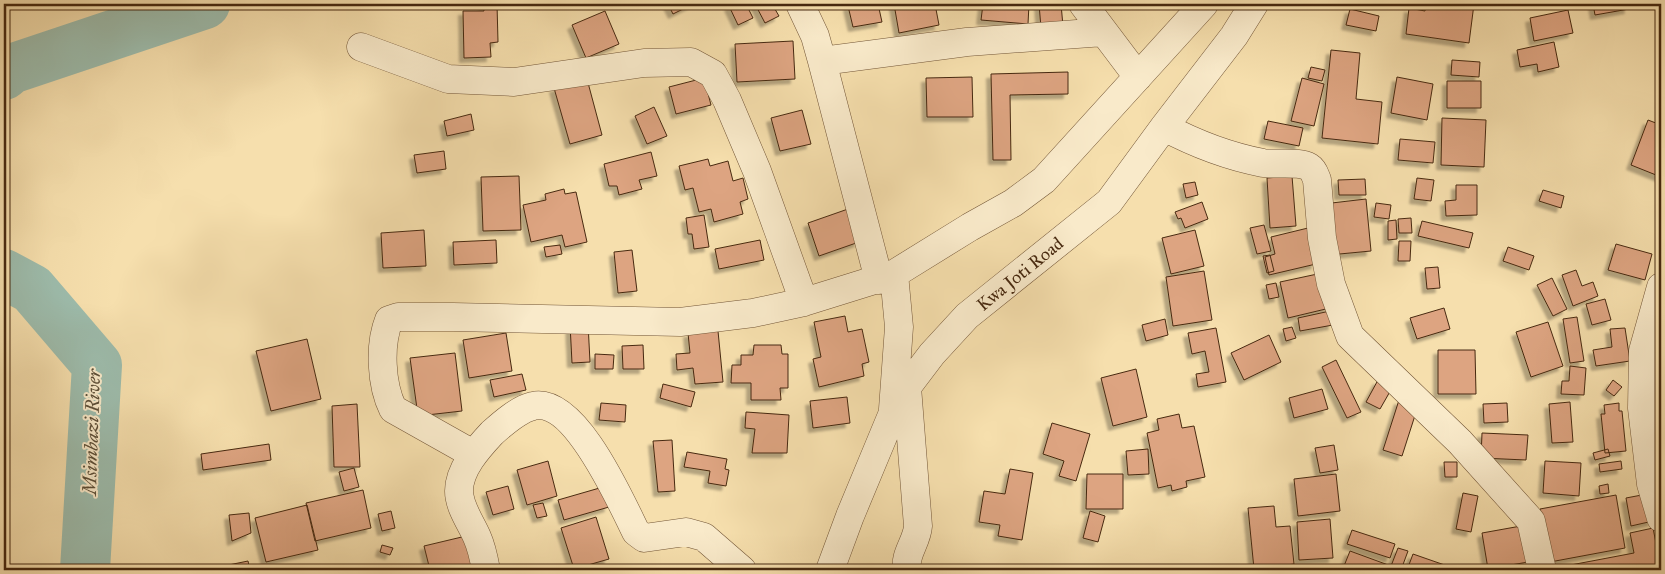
<svg xmlns="http://www.w3.org/2000/svg" width="1665" height="574" font-family="'IM FELL Great Primer',serif">
  <style>
    .lines { fill: none; stroke-linecap: round; stroke-linejoin: round }
    .river { stroke: #9dbcac; stroke-width: 50 }
    .building { fill: #dda481; stroke: #472910; filter: url(#shadow) }
    .minor-casing { stroke: #735637; stroke-width: 29 }
    .minor { stroke: #f9eaca; stroke-width: 28 }
    .labels { text-anchor: middle; stroke-width: 4; stroke-linejoin: round; paint-order: stroke }
    .street-label { font-size: 18px; fill: #472910; stroke: #f9eaca }
    .water-label { font-size: 19px; font-style: italic; fill: #5c4e37; stroke: #f9eaca }
  </style>
  <defs>
    <filter id="shadow"><feDropShadow dx="-4.5" dy="4.5" stdDeviation="1" flood-color="#0004"/></filter>
  </defs>
  <rect width="100%" height="100%" fill="#f6dfad"/>
  <filter id="stains"><feTurbulence type="fractalNoise" baseFrequency=".004" numOctaves="4"/><feColorMatrix values="0 0 0 0 .2 0 0 0 0 .09 0 0 0 0 .02 0 0 0 .5 -.17"/></filter>
  <radialGradient id="worn" r=".72"><stop offset=".6" stop-color="#630" stop-opacity="0"/><stop offset="1" stop-color="#630" stop-opacity=".3"/></radialGradient>
  <g class="lines">
    <path class="river" d="M4,75L11,69L205,4
      M4,274L32,289L97,365L85,570"/>
  </g>
  <path class="building" d="M483,4H497L498,42L490,43L491,57L464,58L463,11H484Z
    M668,4H693L673,14Z
    M734,4H746L753,18L738,25L729,6Z
    M755,4H772L779,16L765,23Z
    M862,4H878L882,22L853,27L848,6Z
    M894,4H935L939,25L899,33Z
    M983,4H1029L1028,24L981,20Z
    M1039,4H1061L1063,26L1041,28Z
    M1426,4H1474L1469,43L1406,34L1409,8L1425,11Z
    M1593,4H1628L1629,9L1595,15Z
    M1350,9L1379,16L1376,31L1346,25Z
    M1568,10L1573,33L1534,41L1530,18Z
    M605,11L619,44L586,58L572,25Z
    M793,41L795,79L737,82L735,44Z
    M1554,42L1559,67L1538,72L1537,64L1520,67L1517,50Z
    M1331,50L1360,53L1356,99L1382,102L1378,144L1322,138Z
    M1452,60L1480,62L1479,77L1451,75Z
    M1311,67L1325,70L1322,81L1308,78Z
    M1068,72V94L1010,95L1011,160H993L991,74Z
    M972,77L973,117H927L926,78Z
    M1397,77L1433,84L1427,120L1391,113Z
    M704,78L711,105L676,114L669,87Z
    M1302,78L1324,84L1314,126L1291,121Z
    M587,79L602,135L570,144L554,88Z
    M1447,81H1481V108H1447Z
    M654,107L667,136L647,144L635,116Z
    M802,110L811,144L780,151L771,118Z
    M471,114L474,130L447,136L444,121Z
    M1442,118L1486,120L1484,167L1441,165Z
    M1648,120L1661,125V177L1631,165Z
    M1268,121L1303,128L1299,146L1264,139Z
    M1400,139L1435,142L1433,163L1398,160Z
    M444,151L446,169L417,173L414,155Z
    M651,152L657,176L639,180L642,189L619,195L617,186H609L604,164Z
    M708,159L710,166L728,161L733,181L743,178L748,199L740,202L743,214L714,222L711,209L699,212L693,188L685,190L679,166Z
    M519,176L521,230L483,231L481,177Z
    M1292,176L1296,226L1270,228L1267,178Z
    M1417,178L1434,180L1431,201L1414,199Z
    M1365,179L1366,195H1339L1338,180Z
    M1195,182L1198,195L1186,198L1183,184Z
    M1456,185H1477V215L1446,216L1445,201L1456,200Z
    M564,189L565,194L576,192L587,242L565,247L562,235L531,242L523,205L546,200L545,194Z
    M1543,190L1564,196L1561,208L1539,201Z
    M1366,199L1371,251L1329,255L1323,204Z
    M1202,202L1208,219L1185,228L1181,218L1178,219L1175,212Z
    M1376,203L1391,205L1389,219L1374,217Z
    M848,209L859,242L819,256L808,223Z
    M704,215L709,247L694,249L692,234H688L686,218Z
    M1411,218L1412,233H1399L1398,219Z
    M1396,220L1397,239L1388,240V221Z
    M1422,221L1473,233L1469,248L1418,236Z
    M1264,225L1271,251L1257,254L1250,228Z
    M1308,228L1316,264L1269,275L1265,257L1275,254L1271,237Z
    M424,230L426,266L383,268L381,233Z
    M1195,230L1204,266L1171,274L1162,238Z
    M496,240L497,263L454,265L453,242Z
    M760,240L764,260L719,269L715,249Z
    M1399,241H1411L1410,261H1398Z
    M1616,244L1652,254L1645,280L1608,270Z
    M560,245L562,254L546,257L544,247Z
    M1508,247L1534,256L1529,270L1503,261Z
    M632,250L637,291L618,293L614,252Z
    M1270,255L1274,271L1267,273L1263,256Z
    M1438,267L1440,288L1427,289L1425,268Z
    M1576,270L1582,286L1593,282L1598,296L1573,306L1562,275Z
    M1204,271L1212,320L1173,326L1166,277Z
    M1322,273L1330,308L1288,318L1280,282Z
    M1552,278L1567,309L1553,316L1537,285Z
    M1276,283L1279,297L1269,299L1266,285Z
    M1605,299L1611,320L1592,325L1586,304Z
    M1444,308L1450,329L1417,339L1410,318Z
    M1330,311L1333,325L1300,331L1298,318Z
    M845,316L848,332L862,329L869,362L862,364L864,376L819,387L813,359L821,357L814,322Z
    M1577,317L1584,361L1570,363L1563,319Z
    M1165,319L1168,335L1146,341L1142,325Z
    M1548,322L1563,366L1531,377L1516,332Z
    M588,323L590,362L572,363L570,324Z
    M1292,327L1296,338L1286,341L1283,329Z
    M1216,328L1226,382L1198,387L1196,374L1209,372L1205,351L1192,354L1188,333Z
    M1625,328L1630,361L1596,366L1593,350L1612,347L1610,329Z
    M718,331L723,382L695,384L693,368L677,370L676,354L690,353L688,333Z
    M506,333L512,371L469,378L463,340Z
    M1269,335L1281,362L1244,380L1231,353Z
    M307,339L321,399L271,411L256,351Z
    M643,345L644,369H623L622,346Z
    M754,345H781L782,354H788V388H780L781,400H751V383H731L732,365H741V355H753Z
    M1438,350H1475L1476,394H1438Z
    M455,353L462,411L418,416L410,358Z
    M595,354L614,355L613,369H595Z
    M1336,360L1361,412L1347,418L1322,367Z
    M1570,366L1586,368L1584,395L1561,394L1562,381H1569Z
    M1136,369L1147,417L1113,426L1101,378Z
    M522,374L526,390L494,397L490,380Z
    M1378,380L1392,388L1380,409L1366,402Z
    M1613,380L1622,387L1614,396L1606,390Z
    M663,384L695,392L691,407L660,398Z
    M1322,389L1328,409L1294,418L1289,398Z
    M847,397L850,423L813,428L810,401Z
    M1399,400L1418,406L1402,456L1383,450Z
    M1570,402L1573,442L1552,443L1549,404Z
    M601,403L626,405L625,422L599,420Z
    M1507,403L1508,422L1484,423L1483,404Z
    M1619,403V411H1622L1626,451L1605,453L1601,414H1605L1604,405Z
    M357,404L360,467H334L332,406Z
    M746,412L789,415L787,453H752L755,429L745,428Z
    M1179,414L1182,428L1194,426L1205,477L1186,481L1187,487L1172,491L1171,485L1158,488L1147,433L1159,430L1157,419Z
    M1052,423L1090,434L1076,481L1059,476L1064,461L1043,454Z
    M1482,433L1528,435L1526,460L1481,458Z
    M672,440L675,491L658,492L653,441Z
    M269,444L271,460L203,470L201,454Z
    M1334,445L1338,470L1320,473L1315,448Z
    M1148,449L1149,474L1128,475L1126,451Z
    M1608,449L1610,456L1595,460L1593,453Z
    M687,452L727,459L725,469L729,470L726,486L708,483L710,471L684,467Z
    M548,461L557,496L527,505L517,470Z
    M1545,461L1581,463L1579,496L1543,493Z
    M1621,461L1622,469L1600,472L1599,464Z
    M1444,462H1457V477H1445Z
    M354,468L359,487L344,491L339,472Z
    M1010,469L1033,473L1022,540L998,536L1000,525L979,522L984,491L1005,494Z
    M1087,474H1123V509H1086Z
    M1336,474L1340,511L1298,516L1294,479Z
    M1608,484L1609,493L1600,494L1599,486Z
    M508,486L514,509L493,515L486,492Z
    M603,487L609,507L564,520L558,500Z
    M363,490L371,528L315,541L306,503Z
    M1463,493L1478,496L1471,532L1456,529Z
    M1647,494L1653,521L1631,526L1626,498Z
    M1616,495L1625,548L1550,562L1540,509Z
    M543,503L547,516L537,518L533,505Z
    M307,505L318,550L266,562L255,518Z
    M1274,506L1276,527L1290,526L1294,564L1254,569L1248,508Z
    M391,511L395,528L382,531L378,514Z
    M1090,511L1105,516L1098,542L1083,538Z
    M249,513L251,533L232,541L229,515Z
    M596,517L609,559L574,569L561,528Z
    M1330,519L1333,558L1299,560L1297,522Z
    M1521,526L1528,562L1488,569L1482,533Z
    M1653,528L1661,569L1561,570L1560,567L1634,553L1630,533Z
    M1352,530L1395,544L1390,558L1347,544Z
    M466,536L473,568L465,570H430L424,546Z
    M382,545L393,548L390,555L380,552Z
    M1398,548L1408,551L1401,570H1354L1344,566L1350,551L1391,566Z
    M1413,554L1459,570H1407Z
    M248,561L250,570H220L219,567Z"/>
  <g class="lines">
    <g class="minor-casing">
      <path id="minor" d="M800,4L815,36L822,61L879,280
        M1083,4L1138,77
        M361,47L448,79L514,82L644,63L691,62L713,74L727,100L757,171L804,302
        M822,61L967,42L1104,32
        M1164,127C1196,144 1227,156 1263,163C1275,165 1299,161 1309,167C1314,170 1315,175 1317,180L1322,238L1331,284L1350,336L1460,442L1531,521L1542,570
        M1661,287L1643,351L1642,408L1651,484L1661,518
        M893,409L899,327L894,274
        M473,454L393,409C381,385 379,345 389,320L398,317H453L680,322L753,313L804,302L894,274L970,227L1013,203L1044,180L1204,4
        M486,570C484,559 482,548 477,537C471,523 459,507 459,491C459,469 478,448 492,433C502,424 519,409 533,406C575,396 621,502 636,532L644,538L686,532L704,537L742,570
        M830,570L850,516L892,415L907,387L932,354L967,316L1109,202L1164,127L1234,36L1254,4
        M907,570C904,554 917,542 918,526L907,387"/>
    </g>
    <use href="#minor" class="minor"/>
  </g>
  <g class="labels">
    <g class="street-label">
      <text transform="translate(1020 274) rotate(-39)" y="6">Kwa Joti Road</text>
    </g>
    <g class="water-label">
      <text transform="translate(91 432) rotate(-88)" y="7">Msimbazi River</text>
    </g>
  </g>
  <rect width="1665" height="574" fill="none" stroke="#f6dfad" stroke-width="20"/>
  <rect x="5" y="5" width="1655" height="564" fill="none" stroke="#472910" stroke-width="2.5"/>
  <rect x="10" y="10" width="1645" height="554" fill="none" stroke="#472910"/>
  <rect width="100%" height="100%" filter="url(#stains)"/>
  <rect width="100%" height="100%" fill="url(#worn)"/>
</svg>
